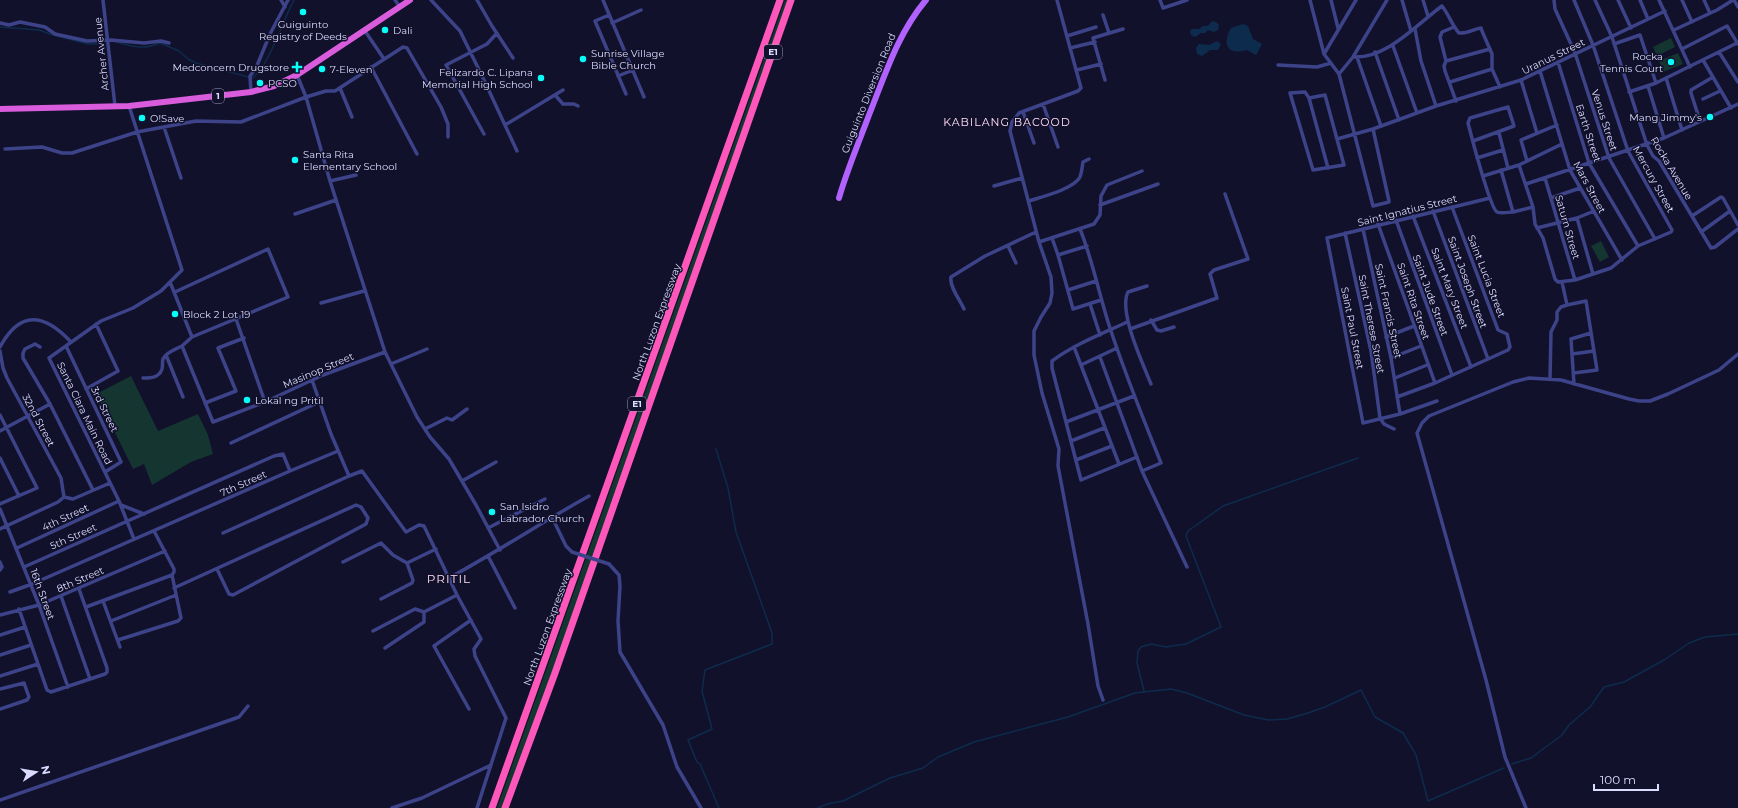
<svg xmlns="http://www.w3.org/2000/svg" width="1738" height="808" font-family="Montserrat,sans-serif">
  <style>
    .green { fill: #143530 }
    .water { fill: #0d2c4d }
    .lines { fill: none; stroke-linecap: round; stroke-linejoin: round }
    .stream { stroke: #0d2c4d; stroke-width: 1.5 }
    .minor { stroke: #3c4389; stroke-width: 3.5 }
    .primary { stroke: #b162fe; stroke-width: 6 }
    .trunk { stroke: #d85cdc; stroke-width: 6 }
    .motorway { stroke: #fe57bb; stroke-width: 7 }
    .minor-bridge { stroke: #3c4389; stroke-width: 3.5 }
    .poi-dot { fill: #08fef9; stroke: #12112b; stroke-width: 1.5 }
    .labels { text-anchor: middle; stroke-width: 3; stroke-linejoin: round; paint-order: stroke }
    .shield { fill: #12112b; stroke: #9f9ebf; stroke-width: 1 }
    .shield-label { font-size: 9px; font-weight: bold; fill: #dbdbff }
    .poi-label { font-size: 10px; fill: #dbdbff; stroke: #12112b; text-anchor: start }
    .street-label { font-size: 10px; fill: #dbdbff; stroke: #12112b }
    .neighbourhood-label { font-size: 11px; letter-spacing: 1px; fill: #ffddf7; stroke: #12112b }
    .quarter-label { font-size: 12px; letter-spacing: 1px; fill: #ffddf7; stroke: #12112b }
  </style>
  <rect width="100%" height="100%" fill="#12112b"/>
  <path class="green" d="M785,0H791L530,734L503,808H497Z
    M1671,38L1675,47L1657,56L1653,47Z
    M1678,53L1683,64L1663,72L1659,61Z
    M1601,241L1609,257L1600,262L1591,246Z
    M131,376L158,431L198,414L208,435L213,454L191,462L152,485L144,464L133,469L96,394Z"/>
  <path class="water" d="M1212,21L1216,22L1219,25L1218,30L1214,32L1208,30L1205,33H1201L1195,37L1191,35L1190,31L1192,29H1199L1203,26H1208Z
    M1243,24L1248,26L1253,39L1262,44L1256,55L1247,50C1227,56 1222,44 1231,28Z
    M1217,41L1221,44L1218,50H1210L1202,56L1197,54L1196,48L1199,44L1209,45Z"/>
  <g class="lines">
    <path class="stream" d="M0,27L39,30L53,35L88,44H105
      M116,42C134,47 143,50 160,43L179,51L188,59L196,63L252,78C268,69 284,17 294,0
      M716,449L728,488L736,532L772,633V644L705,670L702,691L712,729L688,740L697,762L700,764L719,808
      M1144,691L1137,663L1138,651L1141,647L1151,644L1166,647L1186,644L1221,627L1186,536L1188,531L1223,506L1358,458
      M1512,764L1531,758L1562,735L1569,725L1590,707L1604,687L1624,682L1664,660L1689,643L1705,637L1738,634
      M818,808L827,804L843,801L890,778L923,768L938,757L974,742L1068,717L1135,693L1171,689L1187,693L1244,715L1268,720L1287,719L1305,714L1325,707L1361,690L1375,717L1403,733L1416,755L1428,801L1504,768"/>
    <path class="minor" d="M103,0L115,106
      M281,0L285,7
      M395,0L400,7
      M431,0L460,31L484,80L517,151
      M477,0L492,26L513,58
      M603,0L644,97
      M1057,0L1081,88L1078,91L1019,113L1012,122L1010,131L1039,242L1051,277L1052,293L1050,303L1041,317L1034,331V355L1042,393L1059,449L1058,466L1065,503L1088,624L1098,686L1103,700
      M1160,0L1163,8L1187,0
      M1310,0L1324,54L1339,74L1373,206L1389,202V201L1373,129
      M1331,0L1338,28
      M1402,0L1411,31
      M1423,0L1428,16
      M1554,0L1555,9L1575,53L1609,158L1655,239
      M1595,0L1612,37L1647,145L1653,156L1659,161L1711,248L1715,247L1738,229
      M1618,0L1631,28
      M1640,0L1648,19
      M1659,0L1690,67
      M1682,0L1692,22
      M1704,0L1710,13
      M1734,0L1738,7
      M1442,6C1449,15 1452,25 1459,33C1467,34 1473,29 1481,28L1482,31L1492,54V69L1500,87
      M609,15L595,21L626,94
      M1103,15L1109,33
      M0,23L9,25L20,22L45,27L55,34L87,41L111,40L144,43L161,41L169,43
      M612,23L641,10
      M1454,27L1442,32L1440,37L1446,61L1444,66L1445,71L1456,101
      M1415,29L1421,61L1436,106
      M1674,30L1717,10L1733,0
      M365,31L384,59
      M1067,36L1096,27
      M1614,44L1640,35L1656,83
      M1393,46L1417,113
      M1070,48L1095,42
      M1682,49L1727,26L1738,44
      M1375,52L1399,120
      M1719,52L1738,82
      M1324,54L1356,0
      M1353,57C1387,59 1417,24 1442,6
      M1357,57L1381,126
      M1703,60L1731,108
      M1446,61L1490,49
      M1558,62L1589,163L1638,246
      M1278,65L1317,67L1331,63
      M371,67L417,154
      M1077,70L1101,64
      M1540,71L1570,170L1622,260
      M1339,74L1353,57L1387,0
      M297,75L306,97L330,181L385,352L417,417L430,437L449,459L476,505L500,550
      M618,76L633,70
      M1666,78L1682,130
      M1105,80L1093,38L1123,29
      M1521,80L1537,133
      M1450,82L1492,69
      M1648,86L1664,138
      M340,88L352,117
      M251,92L250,76L256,68L270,34L288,0
      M1305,92L1309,98L1325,95L1344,165L1313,170L1290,93Z
      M1629,92L1656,83L1737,43
      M555,95L563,104H574L578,106
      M1309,98L1328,168
      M1703,99L1720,91
      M1043,104L1058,147
      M129,106L182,270L161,291L133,308L101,321L49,358L119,501L134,539
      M1023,112L1034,143
      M1700,121L1691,93V90L1713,77
      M505,125L563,90
      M164,127L181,178
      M1499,133L1508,168
      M484,134L446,65L487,44L497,33
      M1337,139L1373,129L1436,106L1521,80L1665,11
      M1473,141L1514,126L1508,107L1470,118L1468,123C1471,135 1490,208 1497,212C1501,214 1509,212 1513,212
      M5,149L42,147L62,153H72L137,132L196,121L241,122L306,97L326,91H335L403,47L407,48L441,107L448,124V137
      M1477,158L1503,150
      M1527,161L1521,140L1557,125
      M1519,165L1533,207L1535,224L1543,238L1555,279L1558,282L1575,280L1611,268L1638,246L1671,232L1672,230L1628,151L1593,45L1574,0
      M1501,170L1513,212L1533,207
      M1483,176L1519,165L1562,144
      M1545,178L1575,280
      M330,181L356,175
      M1526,184L1664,138L1738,104
      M994,186L1022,178
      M1551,198L1580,188
      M1029,201C1041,197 1074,189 1080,177C1082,172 1082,167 1083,162L1089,159
      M1100,205L1158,184
      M1433,211L1488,359
      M295,214L336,200
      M1413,216L1471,367
      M1692,216L1721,197L1723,198L1738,225
      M1577,218L1593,274
      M1396,220L1452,375
      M1378,224L1435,383
      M1537,228L1577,218L1594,211
      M1080,229C1093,261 1099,295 1110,328C1125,374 1143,418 1161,463L1142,471
      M1363,229L1391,358L1400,414
      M1701,232L1730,211
      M1345,233L1371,351L1380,418L1384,424L1394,429
      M1052,238L1058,255L1073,309L1101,300
      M1039,242L1094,224L1100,215L1101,196L1107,185L1142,171
      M1008,246L1016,263
      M1058,255L1087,246
      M170,282L192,337
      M1562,282L1567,305
      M1147,286L1128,292C1118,311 1143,364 1151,384
      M1068,290L1096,281
      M175,292L268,249L288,297L192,337L182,346L213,422L265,402L323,375L385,352
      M321,303L364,291
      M1090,304L1100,335
      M964,309C960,300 949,286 951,277L985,256L1036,232
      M236,319L265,402
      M1151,320L1157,330L1161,331L1174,327
      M1127,322C1102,334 1075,344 1052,361V368L1081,480L1137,457
      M1130,329L1217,298L1210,274L1214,270L1248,259L1225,194
      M1386,337L1414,326
      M66,346L121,462L105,472
      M0,347C20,310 44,313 71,342
      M40,347L35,344L25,349L23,353V358L50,404L93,490
      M1074,347L1119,464
      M0,351L3,368L7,378L61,478L64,497
      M1572,354L1594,351
      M166,355L183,397
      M1100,357L1142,471L1187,567
      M1391,358L1421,346
      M391,364L427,349
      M1081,365L1117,348
      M143,378C151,378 159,378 162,369C163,365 162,362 163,359C166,352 176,349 182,346
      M1395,378L1427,365
      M1550,379L1551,332L1557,320V312L1561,307L1567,305L1586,301L1597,370L1574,373
      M312,380L331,434L349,476
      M1574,384L1571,339L1591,333
      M86,389L118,371L96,324
      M1397,397L1435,383L1508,350L1510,347L1507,334L1498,330L1452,207
      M1437,401L1400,414L1363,423L1327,238L1490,198
      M205,403L236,391L218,348L244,338
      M0,415L37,488L0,504
      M1066,422L1134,396
      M425,429L447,418L452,420L467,409
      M0,431L50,404
      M1071,441L1104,428
      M231,443L319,402
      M0,458L19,496
      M1076,460L1112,446
      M290,471L338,451
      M462,481L496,462
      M121,505L144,514
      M0,509L39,605L68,687
      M552,517L566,546L572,552
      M488,528L545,499
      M0,529L58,502L64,497L73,499L110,483
      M154,531L174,569V572L172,575
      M223,533L349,476L362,471L406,532L419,525L424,526L457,595L481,639L474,649L475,656L506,718L477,808
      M17,548L119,501
      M488,556L515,608
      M0,562L2,567L0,570
      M343,562L381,543L393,555L407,563L436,549
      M609,564L619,575L620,586L618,621L620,652L663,725L677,767L701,808
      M449,578C497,552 542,522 589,496
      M174,588L356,505L361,507L368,518L366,524L233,595L229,594L217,569
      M10,592L32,584L290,471L283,454L274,456L24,567
      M61,596L90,679
      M381,599L412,583L413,580L407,563
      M103,601L120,647
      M86,607L172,575
      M19,609L47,690L51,692L105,674L107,672V668L79,589
      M0,615L39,605L165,551
      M111,621L176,595
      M373,631L415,609L424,612L457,595
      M0,635L25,627
      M118,640L178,621L181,618L172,575
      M385,648L424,622V612
      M0,655L31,645
      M0,676L38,664
      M0,689L24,683L29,697L27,700L0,709
      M469,709L434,646L471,620
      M0,800L239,717L248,706
      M392,808L422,798L491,765
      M1526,808L1505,757L1486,680L1417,433L1422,423L1429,416L1513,382L1529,378L1561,380L1629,399L1639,401H1650L1668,394L1719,370L1738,354"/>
    <path class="primary" d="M839,198C847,170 859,142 869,115C885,75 898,33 926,0"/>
    <path class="trunk" d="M0,109L129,106L251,92L274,86L297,75L410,0"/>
    <path class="motorway" d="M492,808L780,0
      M505,808L555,673L791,0"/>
    <path class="minor-bridge" d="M572,552L609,564"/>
  </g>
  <g class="poi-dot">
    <circle cx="303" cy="12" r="4"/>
    <circle cx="385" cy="30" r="4"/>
    <circle cx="583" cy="59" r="4"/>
    <circle cx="1671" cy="62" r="4"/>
    <path d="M295 61h4v4h4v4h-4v4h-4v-4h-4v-4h4z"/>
    <circle cx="322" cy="69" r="4"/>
    <circle cx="541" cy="78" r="4"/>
    <circle cx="260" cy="83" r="4"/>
    <circle cx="1710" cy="117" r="4"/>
    <circle cx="142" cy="118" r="4"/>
    <circle cx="295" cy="160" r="4"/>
    <circle cx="175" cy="314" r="4"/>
    <circle cx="247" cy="400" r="4"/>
    <circle cx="492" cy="512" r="4"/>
  </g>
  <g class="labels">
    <g class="shield">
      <rect x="764" y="45" width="18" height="14" rx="3"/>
      <rect x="212" y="89" width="12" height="14" rx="3"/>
      <rect x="628" y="397" width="18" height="14" rx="3"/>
    </g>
    <g class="shield-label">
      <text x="773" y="55">E1</text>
      <text x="218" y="99">1</text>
      <text x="637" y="407">E1</text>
    </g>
    <g class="poi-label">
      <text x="303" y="28" text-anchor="middle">Guiguinto<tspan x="303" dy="12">Registry of Deeds</tspan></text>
      <text x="393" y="34">Dali</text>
      <text x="591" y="57">Sunrise Village<tspan x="591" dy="12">Bible Church</tspan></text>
      <text x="1663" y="60" text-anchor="end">Rocka<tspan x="1663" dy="12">Tennis Court</tspan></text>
      <text x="289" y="71" text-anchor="end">Medconcern Drugstore</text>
      <text x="330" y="73">7-Eleven</text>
      <text x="533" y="76" text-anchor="end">Felizardo C. Lipana<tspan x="533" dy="12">Memorial High School</tspan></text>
      <text x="268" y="87">PCSO</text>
      <text x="1702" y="121" text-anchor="end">Mang Jimmy's</text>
      <text x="150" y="122">O!Save</text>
      <text x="303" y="158">Santa Rita<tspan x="303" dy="12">Elementary School</tspan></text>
      <text x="183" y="318">Block 2 Lot 19</text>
      <text x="255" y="404">Lokal ng Pritil</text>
      <text x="500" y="510">San Isidro<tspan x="500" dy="12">Labrador Church</tspan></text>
    </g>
    <g class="street-label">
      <text transform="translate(101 54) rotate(-96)" y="4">Archer Avenue</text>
      <text transform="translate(1553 56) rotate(-26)" y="4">Uranus Street</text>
      <text transform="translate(868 93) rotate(-68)" y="4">Guiguinto Diversion Road</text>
      <text transform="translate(1605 120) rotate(72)" y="4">Venus Street</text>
      <text transform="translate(1589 133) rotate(72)" y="4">Earth Street</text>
      <text transform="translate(1672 168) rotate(59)" y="4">Rocka Avenue</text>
      <text transform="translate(1654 179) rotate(61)" y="4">Mercury Street</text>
      <text transform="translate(1590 187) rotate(62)" y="4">Mars Street</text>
      <text transform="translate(1407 210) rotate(-14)" y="4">Saint Ignatius Street</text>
      <text transform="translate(1568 227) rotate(74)" y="4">Saturn Street</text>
      <text transform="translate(1487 276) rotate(69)" y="4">Saint Lucia Street</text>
      <text transform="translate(1468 282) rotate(70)" y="4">Saint Joseph Street</text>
      <text transform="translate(1450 288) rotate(69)" y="4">Saint Mary Street</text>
      <text transform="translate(1431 295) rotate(70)" y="4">Saint Jude Street</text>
      <text transform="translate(1414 301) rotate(71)" y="4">Saint Rita Street</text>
      <text transform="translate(1389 311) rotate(78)" y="4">Saint Francis Street</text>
      <text transform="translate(656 322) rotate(-70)" y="4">North Luzon Expressway</text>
      <text transform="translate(1372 324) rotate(79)" y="4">Saint Therese Street</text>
      <text transform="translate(1353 328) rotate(79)" y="4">Saint Paul Street</text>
      <text transform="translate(318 370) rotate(-23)" y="4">Masinop Street</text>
      <text transform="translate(105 409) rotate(64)" y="4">3rd Street</text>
      <text transform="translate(85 413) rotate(64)" y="4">Santa Clara Main Road</text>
      <text transform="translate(39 420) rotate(62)" y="4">32nd Street</text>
      <text transform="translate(243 483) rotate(-24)" y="4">7th Street</text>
      <text transform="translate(65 517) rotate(-25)" y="4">4th Street</text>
      <text transform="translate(73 536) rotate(-24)" y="4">5th Street</text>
      <text transform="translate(80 579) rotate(-23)" y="4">8th Street</text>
      <text transform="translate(43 594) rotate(70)" y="4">16th Street</text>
      <text transform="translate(547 627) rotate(-70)" y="4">North Luzon Expressway</text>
    </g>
    <g class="neighbourhood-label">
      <text x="1007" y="126">KABILANG BACOOD</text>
    </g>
    <g class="quarter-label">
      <text x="449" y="583">PRITIL</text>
    </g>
  </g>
  <g transform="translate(36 772) rotate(78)" stroke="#12112b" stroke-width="3" paint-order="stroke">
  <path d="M0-3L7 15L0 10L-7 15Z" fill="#dbdbff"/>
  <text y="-6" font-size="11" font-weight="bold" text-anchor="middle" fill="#dbdbff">N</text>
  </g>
  <path d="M1594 784v6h64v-6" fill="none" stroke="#dbdbff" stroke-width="2"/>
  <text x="1600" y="784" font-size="12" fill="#dbdbff" stroke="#12112b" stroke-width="3" paint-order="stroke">100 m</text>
</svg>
